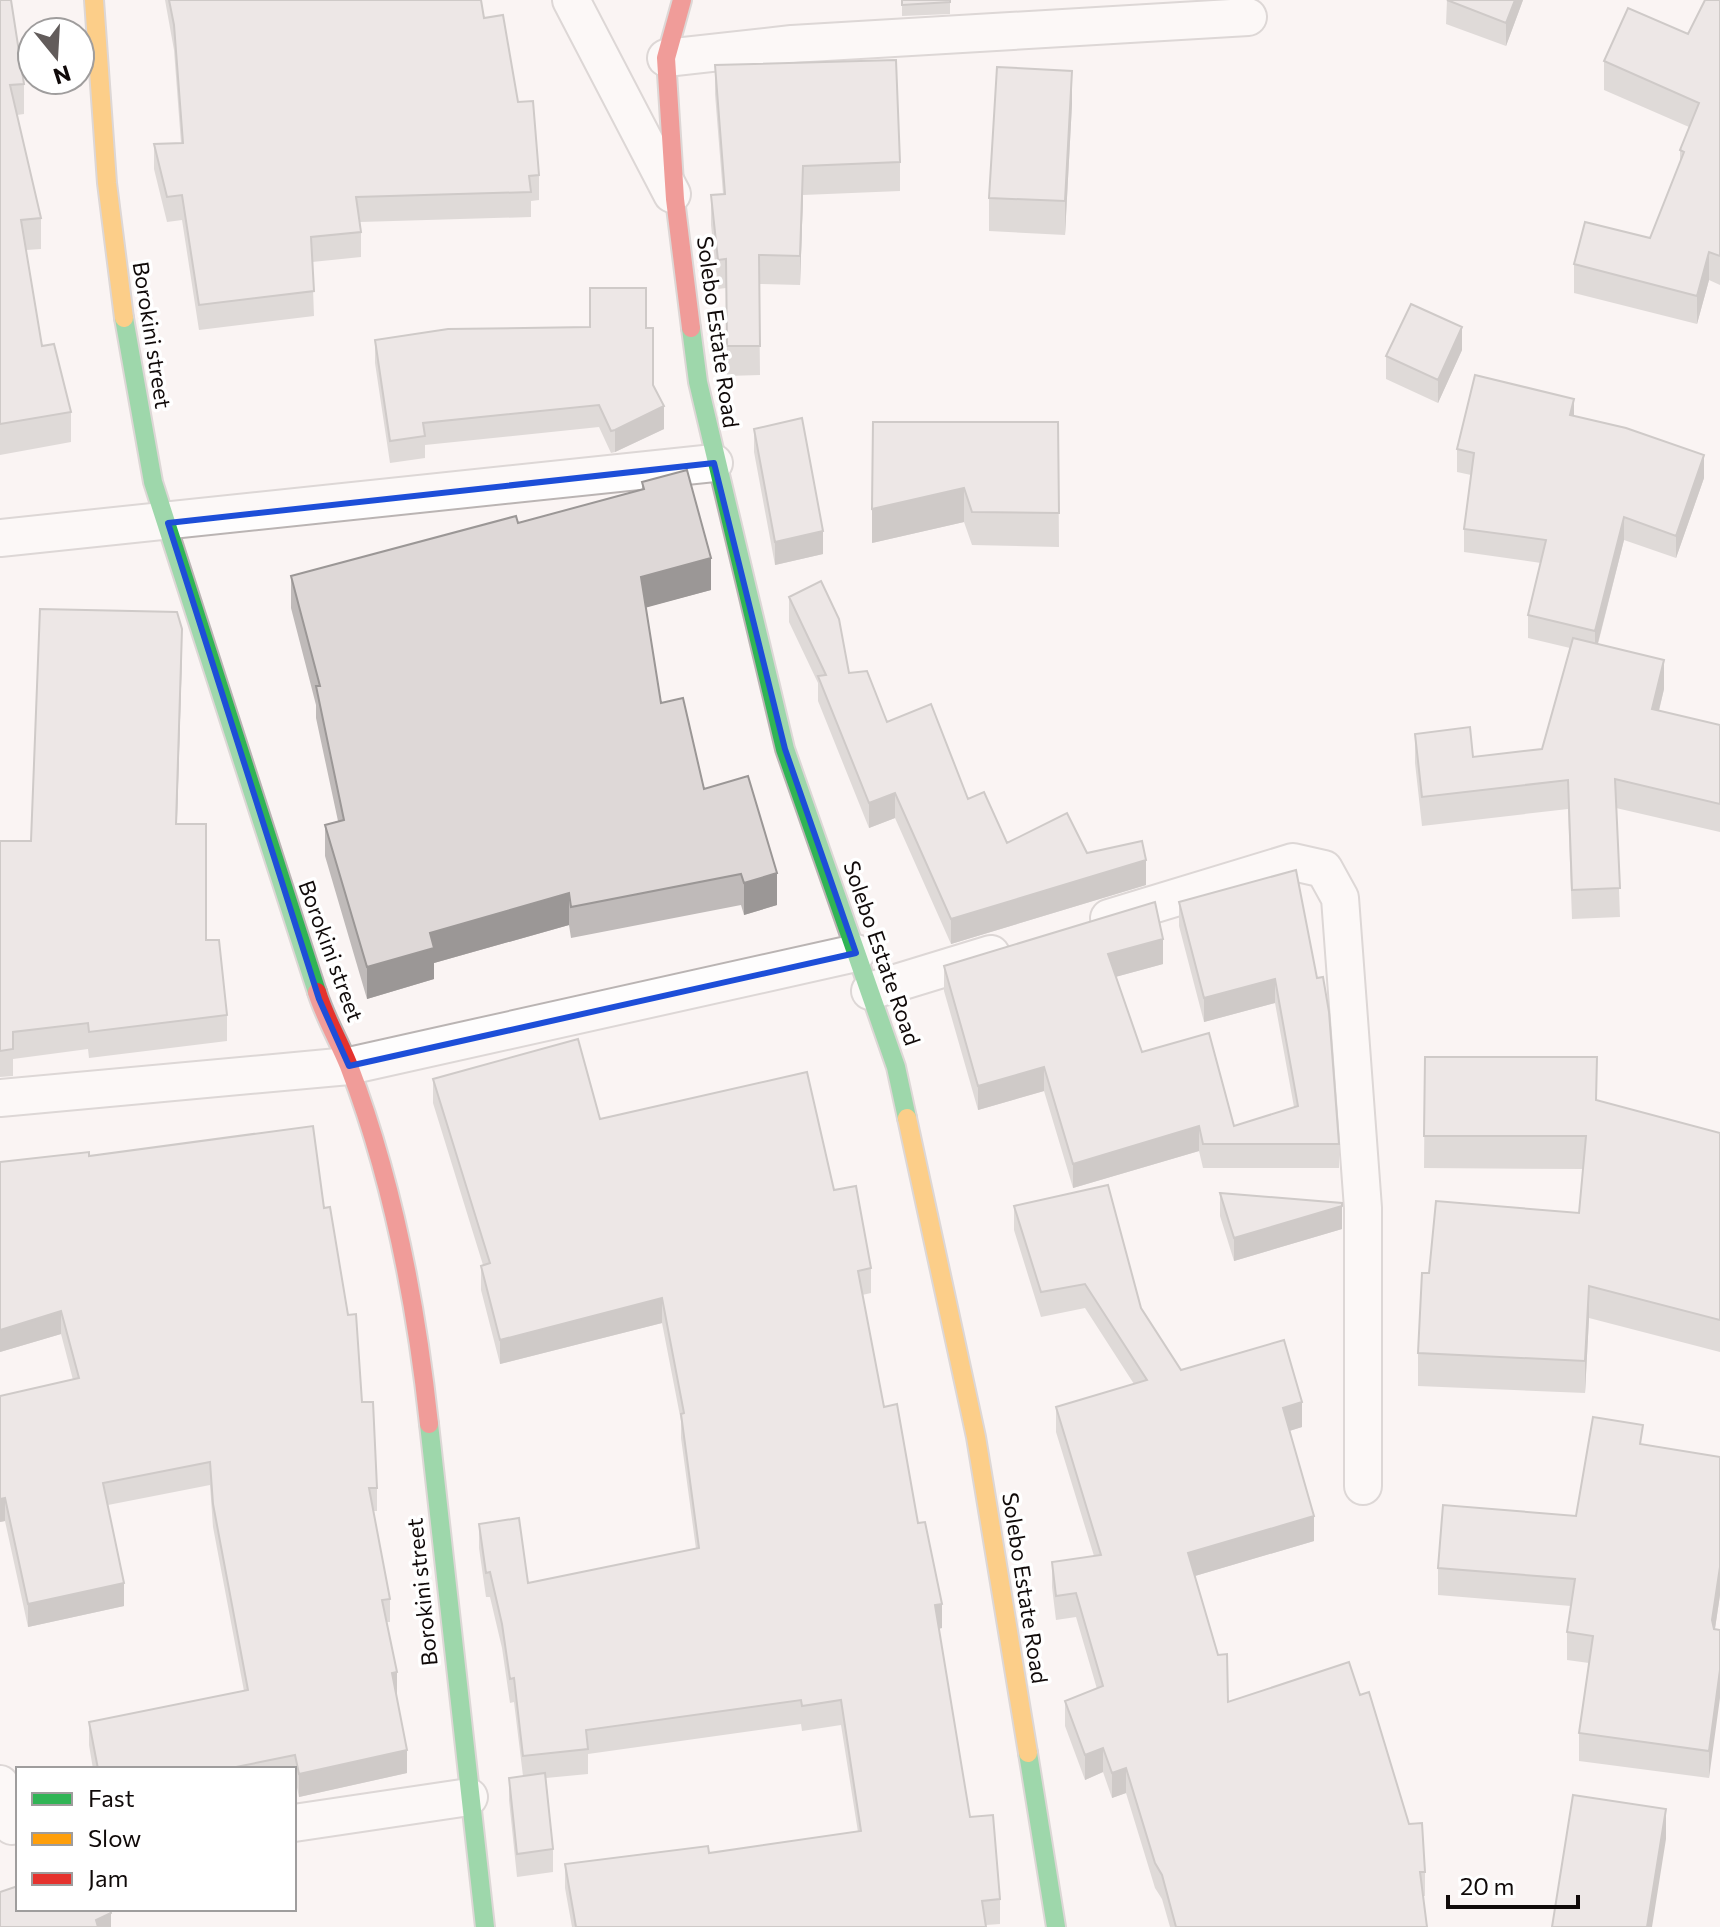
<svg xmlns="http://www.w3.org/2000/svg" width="1720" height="1927" font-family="Commissioner,sans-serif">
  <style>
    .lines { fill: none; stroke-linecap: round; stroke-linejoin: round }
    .street-casing { stroke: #bab4b3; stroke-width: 40 }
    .fast-casing { stroke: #bab4b3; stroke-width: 22 }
    .slow-casing { stroke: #bab4b3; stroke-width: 22 }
    .jam-casing { stroke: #bab4b3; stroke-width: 22 }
    .street { stroke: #fefdfd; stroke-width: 36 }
    .fast { stroke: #30b455; stroke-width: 18 }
    .slow { stroke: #ff9f0a; stroke-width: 18 }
    .jam { stroke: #e5322d; stroke-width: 18 }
    .wall { fill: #bfbab9 }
    .shaded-wall { fill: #9b9796 }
    .building { fill: #ded8d7; stroke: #9b9796; stroke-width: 2 }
    .marked { fill: none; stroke: #1d4ed8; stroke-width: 6; stroke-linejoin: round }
    .labels { text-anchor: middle; stroke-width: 7; stroke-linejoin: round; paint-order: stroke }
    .street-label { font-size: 22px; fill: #100a09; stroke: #fff }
  </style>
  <rect width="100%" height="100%" fill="#faf4f3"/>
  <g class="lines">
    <g class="street-casing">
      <path id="street" d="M571,0L672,194
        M666,58L792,44L1248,17
        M0,538L714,463
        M1109,918L1293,862L1324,869L1340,898L1363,1208V1486
        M870,991L991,954
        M0,1098L349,1066L856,953
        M0,1784L12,1826
        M294,1823L469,1797"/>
    </g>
    <g class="fast-casing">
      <path id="fast" d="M124,318L153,482L317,992
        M691,328L698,382L785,749L896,1067L907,1118
        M429,1424L485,1927
        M1028,1753L1056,1927"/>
    </g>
    <g class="slow-casing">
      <path id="slow" d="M94,0L107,183L124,318
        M907,1118L976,1437L1028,1753"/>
    </g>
    <g class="jam-casing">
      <path id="jam" d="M682,0L666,58L675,199L691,328
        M317,992C325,1018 339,1041 349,1066C393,1181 416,1302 429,1424"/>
    </g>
    <use href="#street" class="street"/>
    <use href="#fast" class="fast"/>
    <use href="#slow" class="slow"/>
    <use href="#jam" class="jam"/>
  </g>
  <path class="wall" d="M0,0L11,8L24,84V114L17,115L41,218V249L26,250L42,346L71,412V442L0,455Z
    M165,0H481L484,18L518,102L539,175V200L531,201V217L360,222L361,232V257L312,262L314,316L199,330L182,220L167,222L154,169V144L181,143L174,50Z
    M902,0H950V14L902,16Z
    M1447,0H1523L1506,46L1446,24Z
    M1720,0V285L1709,280L1697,324L1574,293V264L1650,238L1680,162V150L1689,127L1604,90V61L1688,34Z
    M715,65L900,162V191L803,195L800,285L759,284L760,375L727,376L726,288L718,289L711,225V195L723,194L715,94Z
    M1072,104L1065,235L989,231V198Z
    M646,328L653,385L664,429L615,452L611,453L599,427L425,445V458L390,463L375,363V340Z
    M1462,350L1438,403L1386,379V356Z
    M1574,416L1704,478L1676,558L1624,540L1598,644L1664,689L1659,711L1720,725V832L1616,808L1620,917L1572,919L1568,809L1422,826L1415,763V734L1473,757L1542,749L1570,648L1528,638V615L1541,563L1464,552V529L1471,475L1457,472V449Z
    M1058,422L1059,547L972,545L964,522L872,543Z
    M754,429L823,554L775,565L754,452Z
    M642,482L711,590L646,607L661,703L704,789L777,905L744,915L741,905L571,938L569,925L434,963V979L367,999L325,856V825L338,821L316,718V705L291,608V576L518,523L642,490Z
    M789,597L887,722L1007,843L1087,853L1146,885L951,944L895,818L869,828L818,701V683L789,622Z
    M182,655L177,824L206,940L227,1015V1041L89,1058L88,1049L13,1059V1076L0,1077V841H31Z
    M1296,870L1339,1144V1168H1203L1199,1151L1073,1188L1044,1091L978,1110L944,991V966L1163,964L1115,977L1142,1052L1234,1126L1294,1107L1275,1003L1204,1022L1179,926V902Z
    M1425,1057L1720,1133V1352L1589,1318L1585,1393L1418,1386V1353L1579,1213L1583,1169L1424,1168Z
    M433,1079L600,1119L834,1190L871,1268V1293L862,1295L884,1407L918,1523L942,1628L939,1629L970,1817L1000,1899V1924L986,1925V1927H572L565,1888V1864L709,1853L858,1832L841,1725L802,1731L801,1724L588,1754V1774L546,1778L553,1849V1872L517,1877L509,1800V1778L523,1776L514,1702L510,1703L502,1648L490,1597H486L479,1548V1524L528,1583L696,1549L681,1438V1421L662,1323L500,1364L481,1290V1266L483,1265L433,1103Z
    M89,1156L324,1208L362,1402L377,1488V1511H373L390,1599V1622H386L407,1773L299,1797L295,1778H294V1769H93L89,1745V1722L244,1691L213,1527L210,1485L108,1505L124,1606L28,1627L5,1521L0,1522V1396L73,1380L61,1334L0,1352V1162Z
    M1220,1193L1342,1229L1234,1261L1220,1216Z
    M1014,1206L1141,1308L1181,1370L1302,1427L1289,1431L1314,1541L1195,1576L1228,1702L1360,1695L1409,1824L1425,1872V1896H1423L1427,1927H1170L1162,1899L1155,1888L1126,1793L1112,1798L1103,1772L1085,1780L1065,1726V1701L1097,1689L1076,1617L1056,1620L1052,1587V1562L1094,1556L1056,1432V1407L1134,1384L1085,1308L1041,1317L1014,1230Z
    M1643,1444L1720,1457V1595L1715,1629L1709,1778L1579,1761V1733L1589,1663L1567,1660V1632L1571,1606L1438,1595V1568L1576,1516Z"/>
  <path class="shaded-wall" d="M1515,0H1523L1506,46V23Z
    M1072,71V104L1065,235V201Z
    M803,166V195L800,285V256Z
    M1709,252V280L1697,324V296Z
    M1462,327V350L1438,403V380Z
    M1574,399V422L1570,415Z
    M664,406V429L615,452V430Z
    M1704,455V478L1676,558V536Z
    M964,488V522L872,543V509Z
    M1624,517V540L1595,654V631Z
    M823,531V554L775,565V542Z
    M711,558V590L641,609V577Z
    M182,629V655L176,850V824Z
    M1664,660V689L1652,738V709Z
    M895,793V818L869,828V803Z
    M1146,860V885L951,944V919Z
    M777,873V905L744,915V883Z
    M569,893V925L434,963V979L367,999V967L430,933Z
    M1163,939V964L1108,979V954Z
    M1275,979V1003L1204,1022V998Z
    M1044,1067V1091L978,1110V1086Z
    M1199,1126V1151L1073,1188V1164Z
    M1342,1206V1229L1234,1261V1238Z
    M1589,1286V1318L1585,1393V1361Z
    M662,1298V1323L500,1364V1340Z
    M61,1311V1334L0,1352V1330Z
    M1302,1402V1427L1283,1433V1408Z
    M5,1498V1521L0,1522V1499Z
    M1314,1516V1541L1188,1578V1553Z
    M1720,1567V1595L1712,1648V1620Z
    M124,1583V1606L28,1627V1604Z
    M942,1604V1628L935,1629V1605Z
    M1720,1670V1698L1709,1778V1751Z
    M397,1672V1695L392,1696V1673Z
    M1103,1748V1772L1085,1780V1755Z
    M407,1750V1773L299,1797V1774Z
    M1126,1768V1793L1112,1798V1773Z
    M1666,1809V1839L1652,1927H1647Z
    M111,1913V1927H96V1920Z"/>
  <path class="building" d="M0,0H11L24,84L10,85L41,218L21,220L42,346L54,344L71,412L0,424Z
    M169,0H481L484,18L503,15L518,102L533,101L539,175L529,176L531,192L356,197L361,232L311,237L314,291L199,305L182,195L167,197L154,144L183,143L174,25Z
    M902,0H950V2L902,5Z
    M1447,0H1515L1506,23Z
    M1705,0H1720V256L1709,252L1697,296L1574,264L1585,222L1650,238L1684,152L1680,150L1699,103L1604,61L1628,8L1688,34Z
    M896,60L900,162L803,166L800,256L759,255L760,346H727L726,259L718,260L711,195L725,194L715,65Z
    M997,67L1072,71L1065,201L989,198Z
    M590,288H646V328H653V385L664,406L615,430L611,431L599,405L423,423L425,436L390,441L375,340L448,329L590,327Z
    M1411,304L1462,327L1438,380L1386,356Z
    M1475,375L1574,399L1570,415L1626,428L1704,455L1676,536L1624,517L1595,631L1528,615L1546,540L1464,529L1474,453L1457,449Z
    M802,418L823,531L775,542L754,429Z
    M873,422H1058L1059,513L972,512L964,488L872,509Z
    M687,470L711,558L641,577L661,703L683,698L704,789L748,776L777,873L744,883L741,874L571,907L569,893L430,933L434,948L367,967L325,825L344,820L316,686H320L291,576L516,516L518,523L644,489L642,482Z
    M821,581L839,619L849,673L867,671L887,722L931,704L968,799L984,792L1007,843L1067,813L1087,853L1142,841L1146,860L951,919L895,793L869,803L818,676L826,675L789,597Z
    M40,609L177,612L182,629L176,824H206V940H219L227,1015L89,1032L88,1023L13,1032V1049L0,1051V841H31Z
    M1573,638L1664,660L1652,709L1720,725V804L1615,779L1620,888L1572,890L1568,780L1422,797L1415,734L1470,727L1473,757L1542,749Z
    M1296,870L1317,978L1323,977L1329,1012L1339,1144H1203L1199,1126L1073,1164L1044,1067L978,1086L944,966L1155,902L1163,939L1108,954L1142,1052L1209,1033L1234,1126L1298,1106L1275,979L1204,998L1179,902Z
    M578,1039L600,1119L807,1072L834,1190L856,1186L871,1268L858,1271L884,1407L897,1404L918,1523L925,1522L942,1604L935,1605L970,1817L993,1815L1000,1899L982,1901L986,1927H576L565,1864L708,1846L709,1853L861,1831L841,1700L802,1706L801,1700L586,1730L588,1749L523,1756L514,1678L510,1679L502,1624L490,1572L486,1573L479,1524L519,1518L528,1583L699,1548L681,1414L684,1413L662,1298L500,1340L481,1266L490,1263L433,1079Z
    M1425,1057H1597L1596,1100L1720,1133V1320L1589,1286L1585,1361L1418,1353L1422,1273H1429L1436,1201L1579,1213L1586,1136H1424Z
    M313,1126L324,1208L330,1207L348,1315L356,1314L362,1402H373L377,1488H369L390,1599L382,1600L397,1672L392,1673L407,1750L299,1774L295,1755L226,1769H98L89,1722L248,1690L213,1504L210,1462L103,1483L124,1583L28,1604L5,1498L0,1499V1396L79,1378L61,1311L0,1330V1162L89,1152V1156Z
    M1108,1185L1141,1308L1181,1370L1284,1340L1302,1402L1283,1408L1314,1516L1188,1553L1218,1655L1227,1654L1228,1702L1349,1662L1360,1695L1369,1692L1409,1824L1422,1823L1425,1872H1420L1427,1927H1176L1162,1875L1155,1863L1126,1768L1112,1773L1103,1748L1085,1755L1065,1701L1103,1686L1076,1593L1056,1596L1052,1562L1101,1555L1056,1407L1147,1380L1085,1284L1041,1292L1014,1206Z
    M1220,1193L1342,1203V1206L1234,1238Z
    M1593,1417L1643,1425L1640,1444L1720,1457V1567L1712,1620L1714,1629L1720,1630V1670L1709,1751L1579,1733L1593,1636L1567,1632L1575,1579L1438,1568L1443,1505L1576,1516Z
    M545,1773L553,1849L517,1854L509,1778Z
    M1573,1795L1666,1809L1647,1927H1552Z
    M18,1886V1909H110L111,1913L96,1920L98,1927H0V1892Z"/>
  <path d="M0 0H1720V1927H0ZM714,463L785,749L856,953L349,1066L319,999L168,523Z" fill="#faf4f3" fill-opacity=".55" fill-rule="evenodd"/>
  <path class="marked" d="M714,463L785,749L856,953L349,1066L319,999L168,523Z"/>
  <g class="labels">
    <g class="street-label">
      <text transform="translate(718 332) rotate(82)" y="8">Solebo Estate Road</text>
      <text transform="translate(152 335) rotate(81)" y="8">Borokini street</text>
      <text transform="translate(331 951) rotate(70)" y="8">Borokini street</text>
      <text transform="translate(882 953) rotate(71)" y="8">Solebo Estate Road</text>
      <text transform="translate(1025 1588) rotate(81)" y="8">Solebo Estate Road</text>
      <text transform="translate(422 1592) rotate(-96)" y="8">Borokini street</text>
    </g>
  </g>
  <rect x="16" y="1767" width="280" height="144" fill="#ffffff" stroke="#9f9d9d" stroke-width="2"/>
  <rect x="32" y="1793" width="40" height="12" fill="#30b455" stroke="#9f9d9d" stroke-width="2"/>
  <text x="88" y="1807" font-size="24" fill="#100a09">Fast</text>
  <rect x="32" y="1833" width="40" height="12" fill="#ff9f0a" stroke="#9f9d9d" stroke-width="2"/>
  <text x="88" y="1847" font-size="24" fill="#100a09">Slow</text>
  <rect x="32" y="1873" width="40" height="12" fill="#e5322d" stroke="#9f9d9d" stroke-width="2"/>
  <text x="88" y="1887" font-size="24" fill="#100a09">Jam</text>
  <g transform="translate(56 56) rotate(162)"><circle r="38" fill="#ffffff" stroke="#9f9d9d" stroke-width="2"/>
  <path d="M0-6L14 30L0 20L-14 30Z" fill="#625c5b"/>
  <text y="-12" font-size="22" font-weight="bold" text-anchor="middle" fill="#100a09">N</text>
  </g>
  <path d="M1448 1895v12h130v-12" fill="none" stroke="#100a09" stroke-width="4"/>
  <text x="1460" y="1895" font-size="24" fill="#100a09" stroke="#ffffff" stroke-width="6" paint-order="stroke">20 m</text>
</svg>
